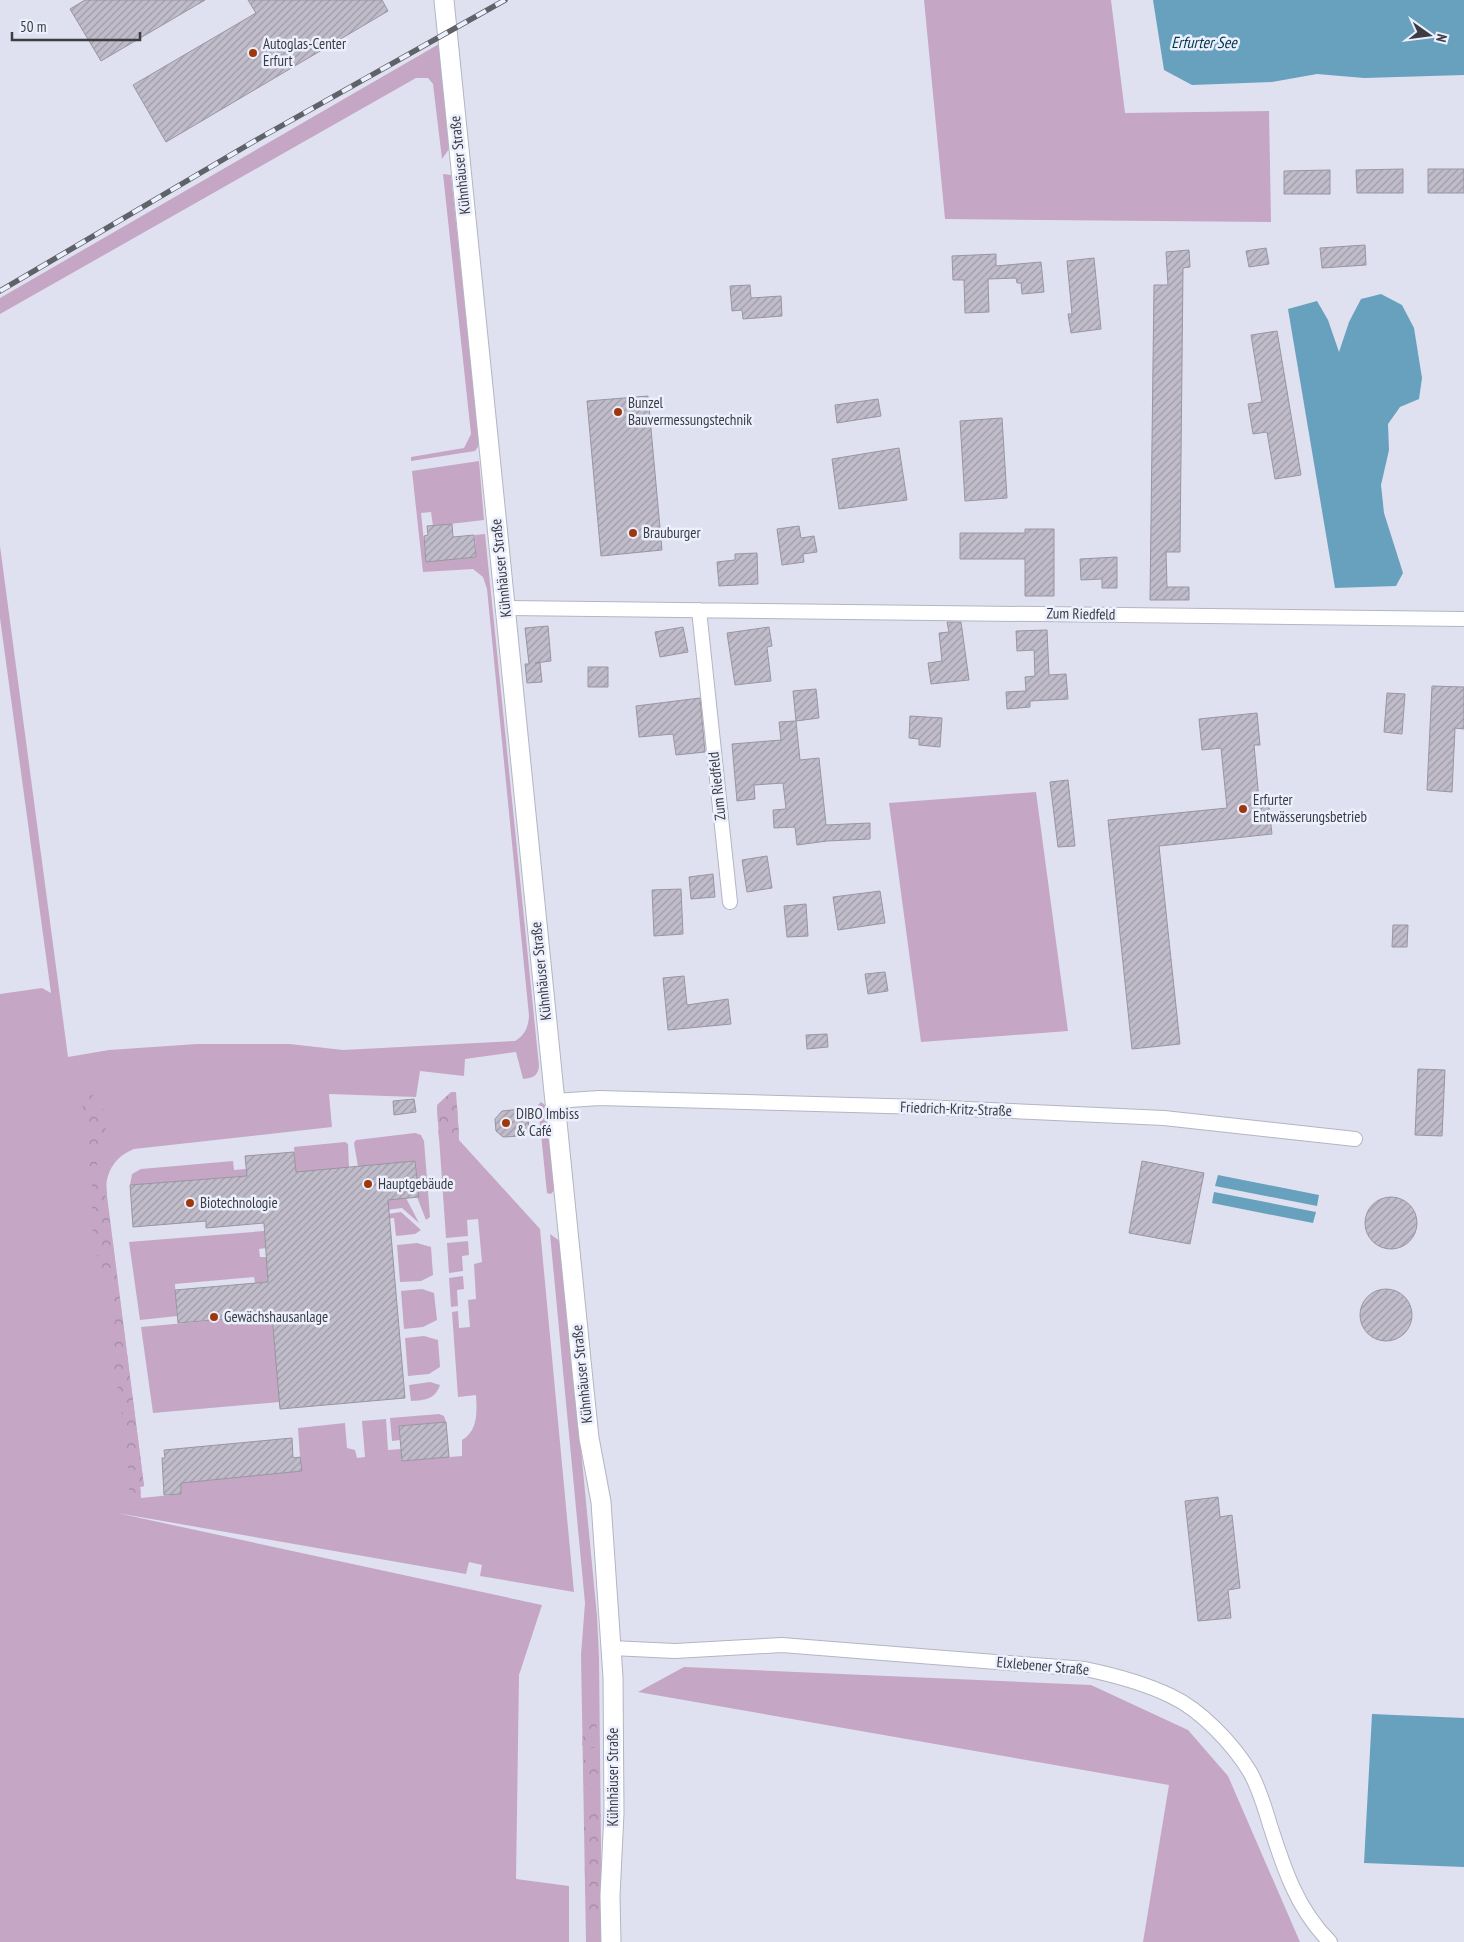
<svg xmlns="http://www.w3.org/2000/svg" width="1464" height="1942" font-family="'PT Sans Narrow',sans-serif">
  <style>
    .green { fill: #c6a6c5 }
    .forest { fill: url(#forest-crowns) }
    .water { fill: #67a1be }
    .building { fill: url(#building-hatch); stroke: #9a95a2 }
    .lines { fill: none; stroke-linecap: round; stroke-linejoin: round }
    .street-casing { stroke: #b2b5c2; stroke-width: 16 }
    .secondary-casing { stroke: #b2b5c2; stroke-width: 21 }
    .street { stroke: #fff; stroke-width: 14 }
    .secondary { stroke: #fff; stroke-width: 19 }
    .rail-casing { stroke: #606269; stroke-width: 5.5 }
    .rail { stroke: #eceffd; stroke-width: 4; stroke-dasharray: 11; stroke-linecap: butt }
    .poi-dot { fill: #9d380d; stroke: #eceffd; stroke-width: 2 }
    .labels { text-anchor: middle; stroke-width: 5; stroke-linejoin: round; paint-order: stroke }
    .poi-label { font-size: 15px; fill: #3c3d42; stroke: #eceffd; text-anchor: start }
    .street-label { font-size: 15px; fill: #3c3d42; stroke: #eceffd }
    .water-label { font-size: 16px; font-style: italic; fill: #00364a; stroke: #eceffd }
  </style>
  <defs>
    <pattern id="forest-crowns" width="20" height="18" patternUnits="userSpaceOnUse" patternTransform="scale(1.25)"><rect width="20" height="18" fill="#c6a6c5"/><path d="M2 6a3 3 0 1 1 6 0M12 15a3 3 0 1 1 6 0" fill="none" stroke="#a288a2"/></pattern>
    <pattern id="building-hatch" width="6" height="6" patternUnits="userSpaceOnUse" patternTransform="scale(1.25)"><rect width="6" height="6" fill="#c1bcca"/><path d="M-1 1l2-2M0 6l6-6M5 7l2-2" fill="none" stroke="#9e9aa6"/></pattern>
  </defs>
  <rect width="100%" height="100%" fill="#dfe1f0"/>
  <path class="green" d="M924,0H1111L1125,113L1269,111L1271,222L945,219Z
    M439,44L449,149L442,159L433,84L428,78H416L0,314V298Z
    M443,174L451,175L479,441L478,447L475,451L411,461V457L464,448L471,434Z
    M479,461L484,520L433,526L431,512L421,513L426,562L476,557L475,535L485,534L539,1066C538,1076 533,1078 523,1079L516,1052L465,1059L464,1076L420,1071L416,1097L329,1094L332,1127L134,1149C116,1156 107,1170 106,1188L144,1486L140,1487L141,1498L181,1494V1483L301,1471L298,1428L345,1423L347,1448L355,1450L357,1458L365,1457L362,1421L386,1419L388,1450L401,1449L402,1461L462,1456V1440C478,1431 477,1412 476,1395L458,1397L452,1312L458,1311L459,1328L470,1327L468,1300L476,1299L474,1264L482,1262L478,1219L467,1220L468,1236L446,1238L437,1108L457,1106L459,1140L540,1229L574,1592L480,1576L482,1565L469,1562L466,1574L117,1513L542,1605L519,1675L516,1879L569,1886V1942H0V994L42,988L51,993L0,618V546L68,1057L109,1050L197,1044H290L343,1050L515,1041C525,1035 528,1028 529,1016L487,589L483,577L473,569L423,572L412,471Z
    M1036,792L1068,1031L921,1042L889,803Z
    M541,1102L546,1106L555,1189L551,1194L547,1193L538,1105Z
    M415,1133L421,1135L424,1141L430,1217L426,1220L417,1197H419L415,1161L358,1167L354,1143L356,1140Z
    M345,1142L348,1144L349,1167L299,1217L294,1147Z
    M233,1161L234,1170L246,1169L247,1176L130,1185L132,1174L141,1169Z
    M406,1198L419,1223L402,1208L363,1213L362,1203Z
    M401,1212L421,1230L415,1234L396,1236L394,1218L302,1227Z
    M264,1231L266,1248L259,1249L260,1257H267L268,1282L255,1283L254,1277L175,1284L177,1316L140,1320L129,1242Z
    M550,1234L561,1242L597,1616L599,1658L602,1942H586L581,1655L585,1603Z
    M468,1241L469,1255L462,1256L463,1271L449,1273L447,1243Z
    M417,1243L431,1247L433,1275L421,1281L400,1282L397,1245Z
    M463,1276L464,1289L457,1290L458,1306L451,1307L449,1278Z
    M422,1289L434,1293L437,1320L423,1327L404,1329L401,1291Z
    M272,1315L280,1402L153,1413L141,1327Z
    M424,1336L438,1340L440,1367L429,1374L408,1376L405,1338Z
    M430,1382L440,1385C435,1400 424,1400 411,1401L409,1385Z
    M439,1414L444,1416L446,1422L399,1426L400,1440L392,1441L390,1418Z
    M684,1667L1091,1685L1188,1730L1228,1776L1300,1942H1143L1169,1785L638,1692Z"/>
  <path class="forest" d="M451,1092H456L459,1135L451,1136L448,1139L439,1138L438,1130L444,1129L443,1125L438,1123L437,1105Z
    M88,1093L94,1096L95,1103L101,1106L105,1114L101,1120L106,1126L105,1133L101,1138C103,1148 101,1156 97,1165L90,1168L81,1094Z
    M100,1177L106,1180L107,1195L105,1196L107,1199L144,1486L140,1487L141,1493L138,1496L129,1495V1486L127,1485V1479L134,1475L137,1471L128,1468L126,1464L130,1454L124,1448L127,1440L122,1432L125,1427L123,1422L119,1421V1417L123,1412L120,1403L122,1399L117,1391L120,1377L113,1373V1365L116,1363L117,1357L122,1356L123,1352L117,1351L113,1343L117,1335C112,1325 110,1311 113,1302L110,1293L112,1290L109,1283H106L99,1274L100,1269L96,1257L99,1253L104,1251L93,1241L92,1182L95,1178Z
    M591,1717L596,1719C597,1728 598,1737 596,1747L586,1749L582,1745L584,1726L586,1719Z
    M591,1753L597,1754L598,1771L595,1787L585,1785V1772L583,1769V1761Z
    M595,1806L601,1815L598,1827L601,1844L591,1851C587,1846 585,1843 587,1837C583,1833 583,1829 586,1824C584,1817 584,1813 589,1807Z
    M593,1857L598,1858L601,1862L602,1920L594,1927H590L586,1923V1915L588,1911L587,1904L588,1898L585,1893L586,1877C583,1869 585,1860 593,1857Z"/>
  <path class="water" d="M1153,0H1464V75L1364,78L1317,74L1272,82L1192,85L1164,70Z
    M1381,294L1402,305L1414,328L1422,378L1419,399L1400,407L1388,424L1389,450L1381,485L1384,513L1403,573L1396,586L1335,588L1288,309L1317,301L1328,320L1339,352L1349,322L1361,299Z
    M1218,1175L1319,1195L1317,1206L1215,1186Z
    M1214,1192L1316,1212L1313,1223L1212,1203Z
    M1372,1714L1464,1718V1867L1364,1863Z"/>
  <path class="building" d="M85,0H205L101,61L70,9Z
    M248,0H382L388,11L166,142L133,85L256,13Z
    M1403,169V193H1357L1356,170Z
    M1428,169H1464V193H1428Z
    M1330,170V194H1284V171Z
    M1365,245L1366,265L1322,268L1320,248Z
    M1266,248L1269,264L1249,267L1246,251Z
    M1189,250L1190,267L1183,268L1180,552H1166L1167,587H1189V600H1150L1154,285H1168L1166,252Z
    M996,254V266L1041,262L1044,292L1022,294L1021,283H1017L1016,278L988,279L989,312L965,313L964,280H953L952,256Z
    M1094,258L1101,329L1071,333L1068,314H1072L1067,261Z
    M750,285L751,298L781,296L782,316L743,319L742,310L732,311L730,286Z
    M1277,331L1301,475L1275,479L1267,432L1253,434L1248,404L1262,402L1251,335Z
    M648,396L662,550L601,556L587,401Z
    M878,399L881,416L837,423L835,405Z
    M1002,418L1007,498L965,501L960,421Z
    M899,448L907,500L839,509L832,459Z
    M452,524L453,537L474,535L476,557L426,562L424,536L428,535L427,526Z
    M799,526L801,538L814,536L817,552L803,554L804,562L782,565L777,529Z
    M1025,529H1054V596H1025V559H960V533H1025Z
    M757,553L758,584L719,586L717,562L735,560V554Z
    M1117,557V588H1102V579L1081,580L1080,559Z
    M947,622H961L969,680L931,684L928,663L942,661L939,633L949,632Z
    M548,626L551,661L535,663H540L542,682L527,683L525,664H529L525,628Z
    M683,627L688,652L660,657L655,632Z
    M769,627L772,646L767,647L771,681L735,685L727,633Z
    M1047,630L1049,675L1066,674L1068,699L1030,701V707L1007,709L1006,692L1026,691L1025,677L1035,676L1034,650L1017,651L1016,631Z
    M588,667H608V687H588Z
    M1432,686L1464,687V729L1455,728L1452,792L1427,790Z
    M816,689L819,718L796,721L793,691Z
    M1387,693L1405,694L1402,734L1384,732Z
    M700,698L705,752L676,755L673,734L639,737L636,706Z
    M1257,713L1260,745H1254L1259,800L1268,799L1272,834L1159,846L1180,1044L1132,1049L1108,820L1227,808L1221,748L1202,750L1199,719Z
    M910,716L942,718L940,747L919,745V739L909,738Z
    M796,721L800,760L819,758L826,825L870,823V839L827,841L797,845L795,827L774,828L773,810L786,809L783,783L754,785L755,799L737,801L732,744L781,740L779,722Z
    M1068,780L1075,846L1058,847L1050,782Z
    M767,856L772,888L747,892L742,860Z
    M713,874L715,897L691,899L689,877Z
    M681,889L683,934L654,936L652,890Z
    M880,891L885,923L838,930L833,897Z
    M806,904L808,936L787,937L784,906Z
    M1393,925H1408L1407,947H1392Z
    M885,972L888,991L868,994L865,974Z
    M684,976L687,1005L728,999L731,1024L668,1030L663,978Z
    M827,1034L828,1047L807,1049L806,1035Z
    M1418,1069L1445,1070L1442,1136L1415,1135Z
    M414,1099L416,1112L394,1115L393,1101Z
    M521,1109L528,1117L529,1130L522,1136L503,1137L496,1131L495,1119L502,1111Z
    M294,1152L296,1172L415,1161L419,1197L388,1200L405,1398L280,1409L272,1315L178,1323L175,1290L268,1282L264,1223L206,1228V1221L133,1227L130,1185L247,1176L245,1156Z
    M1142,1161L1204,1173L1190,1244L1129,1233Z
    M1365 1223a26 26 0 1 1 52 0a26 26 0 1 1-52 0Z
    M1360 1315a26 26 0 1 1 52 0a26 26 0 1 1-52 0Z
    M446,1422L449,1457L402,1461L399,1426Z
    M292,1438L293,1458L300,1457L302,1471L181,1483V1494L164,1495L162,1458H165L164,1450Z
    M1218,1497L1220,1517L1232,1515L1240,1588L1228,1590L1231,1618L1198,1621L1185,1501Z"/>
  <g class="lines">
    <g class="street-casing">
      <path id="street" d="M506,608L1464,619
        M699,610L730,902
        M555,1101L599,1098L922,1107L1164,1118L1355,1139
        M611,1648L675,1651L782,1645L1085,1669C1114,1675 1144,1683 1171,1696C1201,1710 1233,1744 1250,1772C1259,1788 1265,1808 1270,1825C1284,1869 1297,1909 1330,1942"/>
    </g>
    <g class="secondary-casing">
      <path id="secondary" d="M444,0L584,1390L589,1438L601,1502L613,1677L614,1813L610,1896L611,1942"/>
    </g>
    <use href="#street" class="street"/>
    <use href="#secondary" class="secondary"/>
    <g class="rail-casing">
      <path id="rail" d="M0,291L258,139L505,0"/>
    </g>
    <use href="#rail" class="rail"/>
  </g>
  <g class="poi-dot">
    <circle cx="253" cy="53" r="5"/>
    <circle cx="618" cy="412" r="5"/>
    <circle cx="633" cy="533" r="5"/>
    <circle cx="1243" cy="809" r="5"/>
    <circle cx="506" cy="1123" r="5"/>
    <circle cx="368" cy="1184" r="5"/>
    <circle cx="190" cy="1203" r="5"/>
    <circle cx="214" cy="1317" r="5"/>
  </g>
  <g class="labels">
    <g class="poi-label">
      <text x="263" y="49">Autoglas-Center<tspan x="263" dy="17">Erfurt</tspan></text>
      <text x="628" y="408">Bunzel<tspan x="628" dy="17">Bauvermessungstechnik</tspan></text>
      <text x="643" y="538">Brauburger</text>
      <text x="1253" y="805">Erfurter<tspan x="1253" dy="17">Entwässerungsbetrieb</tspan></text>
      <text x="516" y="1119">DIBO Imbiss<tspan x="516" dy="17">&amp; Café</tspan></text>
      <text x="378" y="1189">Hauptgebäude</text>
      <text x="200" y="1208">Biotechnologie</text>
      <text x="224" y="1322">Gewächshausanlage</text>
    </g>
    <g class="street-label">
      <text transform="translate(460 165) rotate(-96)" y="5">Kühnhäuser Straße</text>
      <text transform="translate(501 568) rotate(-96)" y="5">Kühnhäuser Straße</text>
      <text transform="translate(1081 614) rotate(1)" y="5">Zum Riedfeld</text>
      <text transform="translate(717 786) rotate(-96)" y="5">Zum Riedfeld</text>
      <text transform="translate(541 971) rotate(-96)" y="5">Kühnhäuser Straße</text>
      <text transform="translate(956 1109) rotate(2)" y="5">Friedrich-Kritz-Straße</text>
      <text transform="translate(582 1374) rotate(-96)" y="5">Kühnhäuser Straße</text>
      <text transform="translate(1043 1666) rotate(5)" y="5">Elxlebener Straße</text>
      <text transform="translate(613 1777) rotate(-90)" y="5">Kühnhäuser Straße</text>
    </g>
    <g class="water-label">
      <text x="1204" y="48">Erfurter See</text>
    </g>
  </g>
  <g transform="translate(1429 35) rotate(104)" stroke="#eceffd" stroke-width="4" paint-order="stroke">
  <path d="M0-4L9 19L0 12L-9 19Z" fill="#3c3d42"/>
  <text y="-8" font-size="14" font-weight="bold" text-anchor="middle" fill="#3c3d42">N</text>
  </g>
  <path d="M12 32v8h128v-8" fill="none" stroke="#3c3d42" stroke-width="2.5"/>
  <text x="20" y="32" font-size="15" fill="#3c3d42" stroke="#eceffd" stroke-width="4" paint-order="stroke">50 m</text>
</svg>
